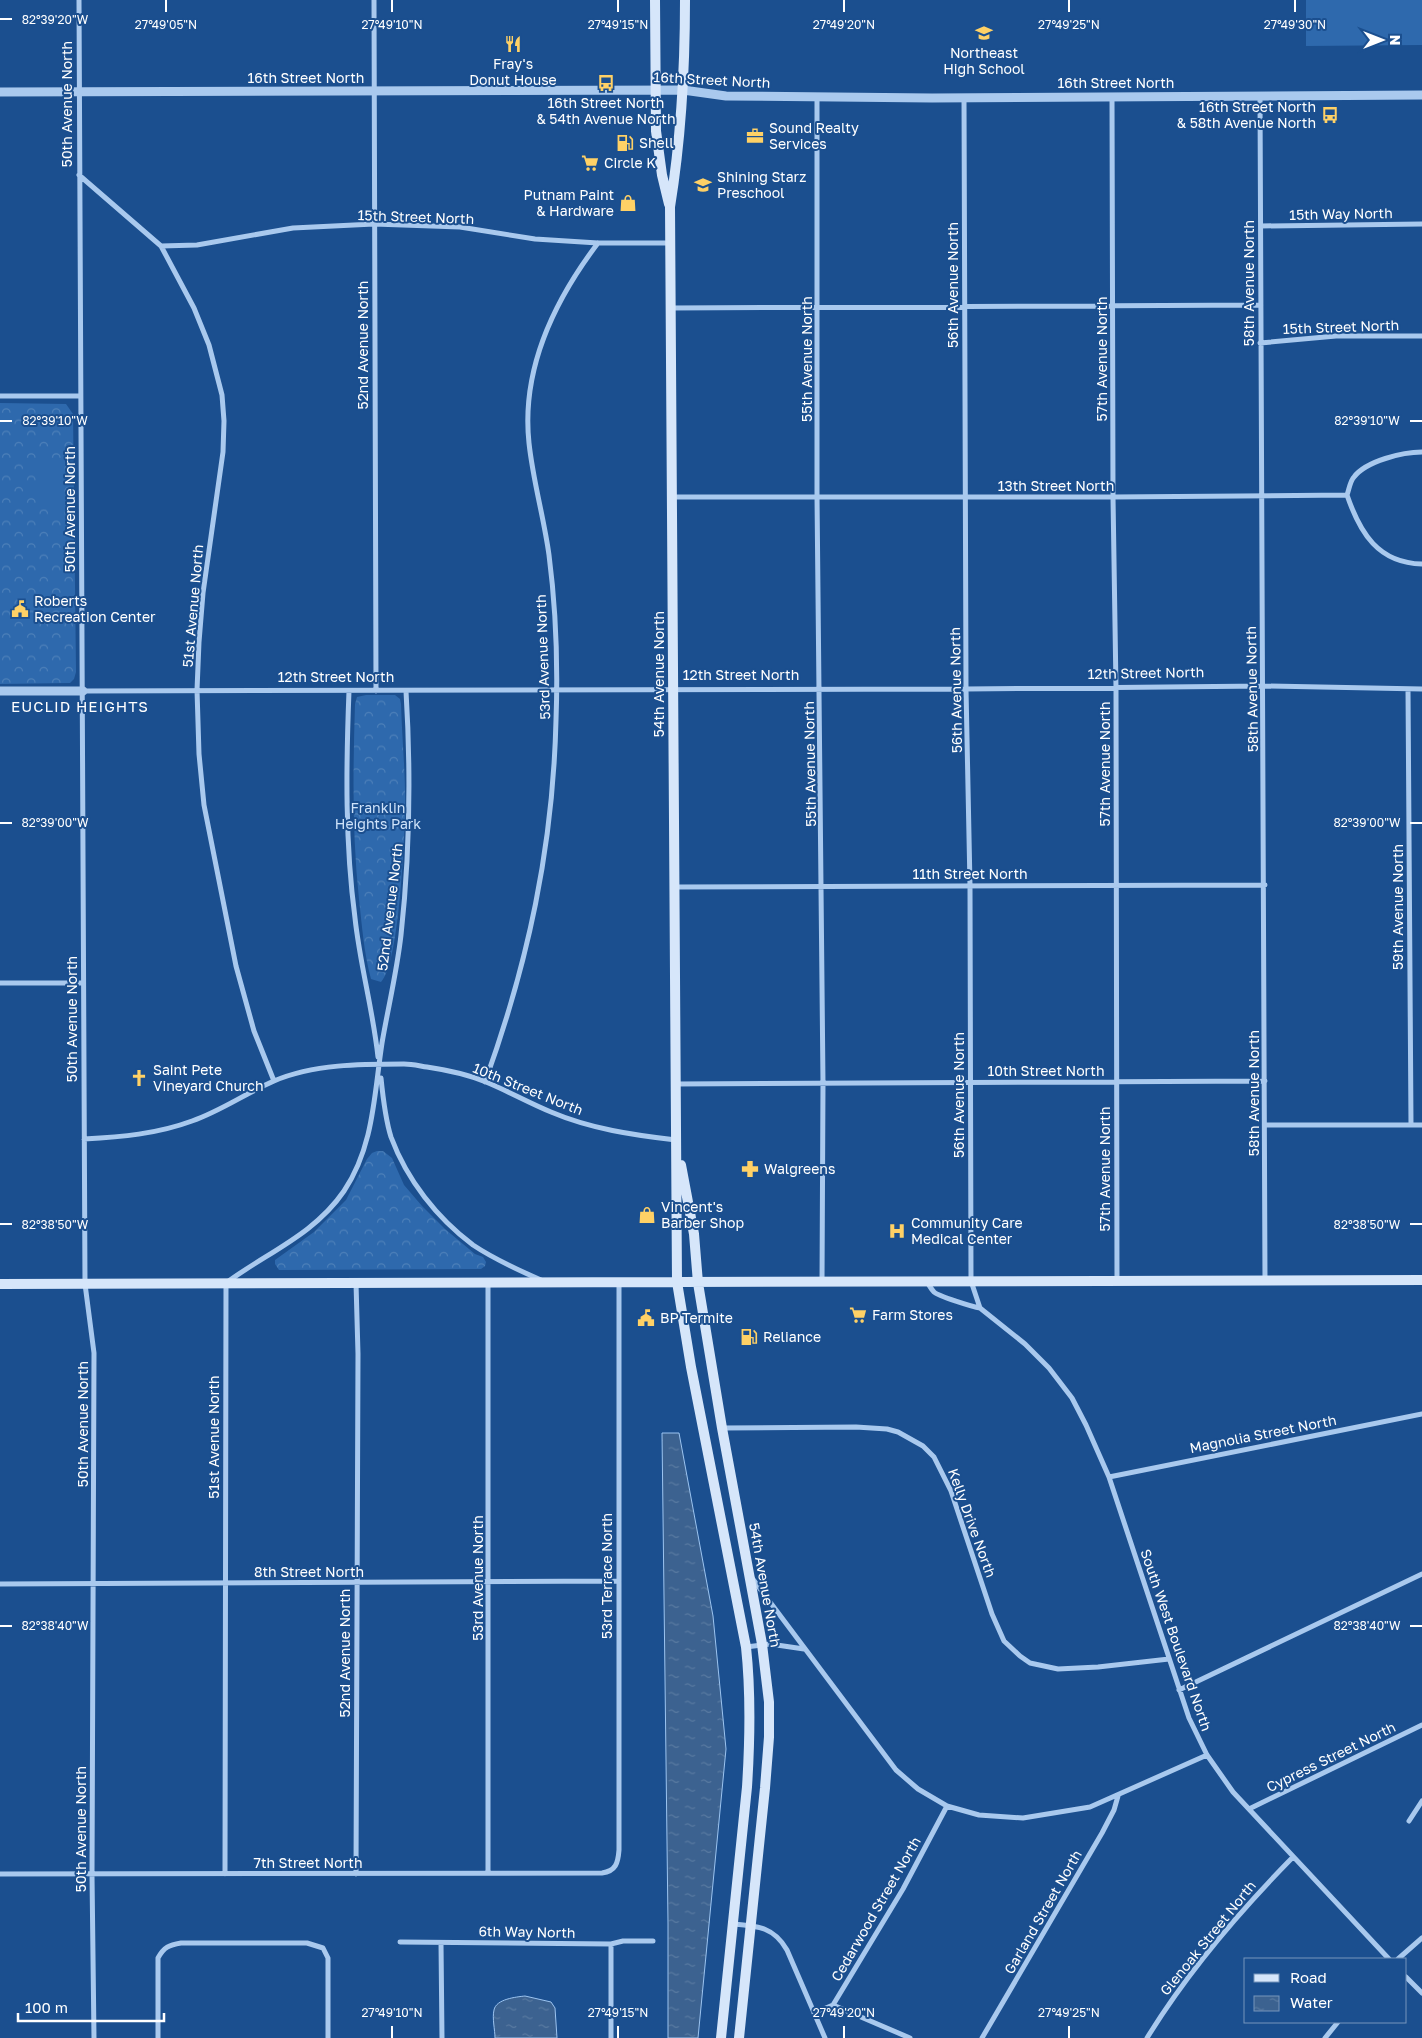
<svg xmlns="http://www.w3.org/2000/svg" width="1422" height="2038" font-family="'Golos Text',sans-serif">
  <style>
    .forest { fill: url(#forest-crowns) }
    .pitch { fill: #2e69ad }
    .water { fill: url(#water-ripples); stroke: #9cc4f0 }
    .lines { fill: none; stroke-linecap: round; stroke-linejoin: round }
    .minor { stroke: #a9c9ee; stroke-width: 5 }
    .tertiary { stroke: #a9c9ee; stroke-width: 9 }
    .secondary { stroke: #d6e6fa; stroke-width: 10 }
    .ticks { fill: none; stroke: #fff; stroke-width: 2 }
    .labels { text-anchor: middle; stroke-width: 4; stroke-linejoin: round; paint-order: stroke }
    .poi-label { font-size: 14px; fill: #fff; stroke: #1b4f8f; text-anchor: start }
    .street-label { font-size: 14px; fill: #fff; stroke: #1b4f8f }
    .park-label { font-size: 14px; fill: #cfe3fa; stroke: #1b4f8f }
    .neighbourhood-label { font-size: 15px; letter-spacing: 1px; fill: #fff; stroke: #1b4f8f }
    .ticks-label { font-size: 12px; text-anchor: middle; fill: #fff; stroke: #1b4f8f; stroke-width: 4; stroke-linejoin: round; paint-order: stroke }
  </style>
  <defs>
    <pattern id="forest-crowns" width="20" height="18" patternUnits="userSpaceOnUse" patternTransform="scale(1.25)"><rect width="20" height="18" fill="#2e69ad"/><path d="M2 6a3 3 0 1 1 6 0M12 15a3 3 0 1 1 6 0" fill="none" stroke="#4d80b9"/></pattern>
    <pattern id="water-ripples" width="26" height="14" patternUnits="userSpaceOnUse" patternTransform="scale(1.25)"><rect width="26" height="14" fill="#3c6290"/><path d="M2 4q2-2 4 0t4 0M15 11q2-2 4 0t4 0" fill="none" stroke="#597aa1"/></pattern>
  </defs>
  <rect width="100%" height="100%" fill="#1b4f8f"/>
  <path class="forest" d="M0,403L66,404L73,414L76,672L74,679L70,683L0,684Z
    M366,695H395L400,699L401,704C402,740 406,778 405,814C404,845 399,964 381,982L371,979C364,953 362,926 359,899C352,834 353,769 355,704L357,697Z
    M377,1151H383L392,1158L404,1185L422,1206L445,1229L475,1254L483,1257L486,1262L485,1266L481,1269L279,1270L275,1264V1260L314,1232L346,1200L367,1159L372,1153Z"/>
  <path class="pitch" d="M1306,0H1422V45L1306,46Z
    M37,463H64V509H37Z"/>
  <path class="water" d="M662,1433H679L713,1616L726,1749L698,2038H668V1924Z
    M525,1996L551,2002L555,2008L557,2038H495C495,2030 492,2018 494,2010C496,1999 516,1997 525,1996Z"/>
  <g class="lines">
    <path class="minor" d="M79,0L85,1284L94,1353L92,1875L94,2038
      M374,0L376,691
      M1112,96L1113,497L1116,688L1117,1281
      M1260,96L1265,1281
      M817,97V496L823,1083L822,1282
      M964,98L966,689L970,885L971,1281L980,1308L1025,1344L1049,1368L1072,1398L1086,1425L1109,1477L1189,1718L1207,1755L1233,1792L1389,1959
      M79,175L161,246L194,308L209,345L222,395L224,421L223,452L203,593L199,642L197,690L199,754L204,805L236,966L254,1031L274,1081
      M1261,226L1422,224
      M161,246L197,245L293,228L374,224L460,227L535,239L598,243H670
      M671,308L1261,305
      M1260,343L1336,336H1422
      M0,396H80
      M1347,495C1360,533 1378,563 1422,564
      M672,497H1113L1347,495C1349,490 1350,481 1354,477C1366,461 1403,452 1422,452
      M1408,689L1411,1125
      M83,691L966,689L1264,686L1422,689
      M349,691C346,767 345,843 355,918C360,965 373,1010 378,1057
      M675,887L1265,885
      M0,983H83
      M381,1078C383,1098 385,1118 391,1137C407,1180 437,1218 473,1245C494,1259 518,1270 541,1280
      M485,1082C528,963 553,847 556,720C558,665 556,609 549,555C544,518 533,481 529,443C521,369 554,301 598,243
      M676,1084L1265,1081
      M1265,1125H1422
      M84,1139C121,1137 157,1134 192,1121C221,1111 246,1093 274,1081C313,1064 362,1064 404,1064C412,1064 420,1066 427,1067C447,1070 467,1074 486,1082C508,1091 529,1103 551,1112C591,1129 633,1135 676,1140
      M927,1282C929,1285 931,1289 934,1292C938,1296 973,1307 980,1308
      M722,1428L856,1427L887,1429L898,1432L923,1446L934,1457L951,1491L992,1614L1004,1641L1020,1656L1030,1663L1058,1669L1098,1667L1169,1659
      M1109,1477L1422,1414
      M752,1578L896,1770L918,1789L947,1806L979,1815L1023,1818L1090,1807L1207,1755
      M0,1584L619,1581
      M746,1647L770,1644L804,1649
      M1179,1690L1422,1574
      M1249,1809L1422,1725
      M1409,1821L1422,1801
      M488,1873V1283
      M0,1874L602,1873C616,1871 618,1863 619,1850V1283
      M225,1874L226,1283C266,1253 314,1235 344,1191C374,1146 374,1095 382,1043C388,1008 397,971 401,935C410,853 411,773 406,691
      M356,1874L358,1354L356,1283
      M733,1924C758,1926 774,1927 787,1950L825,2038
      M400,1942L611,1944L623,1941H653
      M441,1943L442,2038
      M611,1944V2038
      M1398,1959L1422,1938
      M1406,1977L1422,1993
      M833,2005L910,2038
      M814,2013L833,2005L903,1889L947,1806
      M158,2038V1958C164,1947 169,1945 181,1943H307L323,1948L328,1958V2038
      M982,2038L1102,1833L1114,1810L1118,1796
      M1147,2038C1188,1971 1238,1913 1293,1857
      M1325,2038L1338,2022"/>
    <path class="tertiary" d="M0,92L683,90L726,96L932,98L1422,95
      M0,691H83"/>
    <path class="secondary" d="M655,0L656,131L662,175L669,204
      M685,0C685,70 681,139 670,207L677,1282L691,1367L746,1647C751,1693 750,1740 747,1787L721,2038
      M681,1165L694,1234L698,1283L722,1428L762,1644L769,1702V1737L765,1788L739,2038
      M0,1284L1422,1280"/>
  </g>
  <path class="ticks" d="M166,0V12M392,0V12M618,0V12M844,0V12M1069,0V12M1295,0V12M0,19H12M0,421H12M1410,421H1422M0,823H12M1410,823H1422M0,1224H12M1410,1224H1422M0,1626H12M1410,1626H1422M392,2026V2038M618,2026V2038M844,2026V2038M1069,2026V2038"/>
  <defs>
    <g id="school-bare" transform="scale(1.35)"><path d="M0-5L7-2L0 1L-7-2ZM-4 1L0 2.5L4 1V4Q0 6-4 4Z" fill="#ffd166" stroke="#1b4f8f" stroke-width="2.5" paint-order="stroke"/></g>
    <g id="restaurant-bare" transform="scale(1.35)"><path d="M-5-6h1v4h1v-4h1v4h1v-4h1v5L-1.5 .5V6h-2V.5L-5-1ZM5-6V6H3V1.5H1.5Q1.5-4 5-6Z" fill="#ffd166" stroke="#1b4f8f" stroke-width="2.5" paint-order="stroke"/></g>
    <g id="bus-bare" transform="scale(1.35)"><path d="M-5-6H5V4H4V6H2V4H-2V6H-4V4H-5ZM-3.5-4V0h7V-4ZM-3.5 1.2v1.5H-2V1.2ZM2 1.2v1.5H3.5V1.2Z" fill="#ffd166" stroke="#1b4f8f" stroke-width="2.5" paint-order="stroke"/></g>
    <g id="office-bare" transform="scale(1.35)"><path d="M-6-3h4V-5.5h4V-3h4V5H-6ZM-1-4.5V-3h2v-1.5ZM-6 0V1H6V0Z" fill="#ffd166" stroke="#1b4f8f" stroke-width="2.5" paint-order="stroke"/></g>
    <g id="fuel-bare" transform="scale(1.35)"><path d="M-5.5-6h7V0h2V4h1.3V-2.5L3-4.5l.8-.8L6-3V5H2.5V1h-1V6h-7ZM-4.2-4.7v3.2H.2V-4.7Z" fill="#ffd166" stroke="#1b4f8f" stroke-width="2.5" paint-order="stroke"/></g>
    <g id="supermarket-bare" transform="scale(1.35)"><path d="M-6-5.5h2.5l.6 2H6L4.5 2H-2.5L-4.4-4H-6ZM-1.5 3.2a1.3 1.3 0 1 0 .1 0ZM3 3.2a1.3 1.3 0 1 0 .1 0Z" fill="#ffd166" stroke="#1b4f8f" stroke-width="2.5" paint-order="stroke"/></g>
    <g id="shop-bare" transform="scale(1.35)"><path d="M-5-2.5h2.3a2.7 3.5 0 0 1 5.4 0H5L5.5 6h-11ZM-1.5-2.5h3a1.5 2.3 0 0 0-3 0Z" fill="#ffd166" stroke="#1b4f8f" stroke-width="2.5" paint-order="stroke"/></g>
    <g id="civic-bare" transform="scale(1.35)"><path d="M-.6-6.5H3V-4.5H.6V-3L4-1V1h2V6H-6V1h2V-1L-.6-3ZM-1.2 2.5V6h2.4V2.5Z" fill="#ffd166" stroke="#1b4f8f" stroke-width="2.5" paint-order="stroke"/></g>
    <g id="church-bare" transform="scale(1.35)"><path d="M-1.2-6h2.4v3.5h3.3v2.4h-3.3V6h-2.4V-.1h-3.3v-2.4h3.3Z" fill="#ffd166" stroke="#1b4f8f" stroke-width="2.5" paint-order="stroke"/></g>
    <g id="pharmacy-bare" transform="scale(1.35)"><path d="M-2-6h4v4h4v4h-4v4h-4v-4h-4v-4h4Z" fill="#ffd166" stroke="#1b4f8f" stroke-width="2.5" paint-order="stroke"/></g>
    <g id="hospital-bare" transform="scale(1.35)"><path d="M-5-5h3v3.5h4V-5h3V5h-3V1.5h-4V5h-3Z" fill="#ffd166" stroke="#1b4f8f" stroke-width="2.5" paint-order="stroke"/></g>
  </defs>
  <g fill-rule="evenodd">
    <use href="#school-bare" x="984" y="33"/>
    <use href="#restaurant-bare" x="513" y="44"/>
    <use href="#bus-bare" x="606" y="83"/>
    <use href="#bus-bare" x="1330" y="115"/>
    <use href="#office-bare" x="755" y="136"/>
    <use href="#fuel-bare" x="625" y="143"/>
    <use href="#supermarket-bare" x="590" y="163"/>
    <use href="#school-bare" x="703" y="185"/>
    <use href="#shop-bare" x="628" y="203"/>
    <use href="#civic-bare" x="20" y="609"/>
    <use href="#church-bare" x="139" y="1078"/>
    <use href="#pharmacy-bare" x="750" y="1169"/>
    <use href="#shop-bare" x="647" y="1215"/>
    <use href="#hospital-bare" x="897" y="1231"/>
    <use href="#supermarket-bare" x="858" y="1315"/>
    <use href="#civic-bare" x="646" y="1318"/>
    <use href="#fuel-bare" x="749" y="1337"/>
  </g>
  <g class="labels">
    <g class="poi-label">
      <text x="984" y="58" text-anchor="middle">Northeast<tspan x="984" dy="16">High School</tspan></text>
      <text x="513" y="69" text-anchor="middle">Fray's<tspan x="513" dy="16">Donut House</tspan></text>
      <text x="606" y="108" text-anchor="middle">16th Street North<tspan x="606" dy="16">&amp; 54th Avenue North</tspan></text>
      <text x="1316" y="112" text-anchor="end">16th Street North<tspan x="1316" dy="16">&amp; 58th Avenue North</tspan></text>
      <text x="769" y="133">Sound Realty<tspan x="769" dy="16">Services</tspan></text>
      <text x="639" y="148">Shell</text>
      <text x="604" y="168">Circle K</text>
      <text x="717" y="182">Shining Starz<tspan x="717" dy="16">Preschool</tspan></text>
      <text x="614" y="200" text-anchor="end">Putnam Paint<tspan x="614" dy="16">&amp; Hardware</tspan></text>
      <text x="34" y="606">Roberts<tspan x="34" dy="16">Recreation Center</tspan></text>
      <text x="153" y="1075">Saint Pete<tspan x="153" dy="16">Vineyard Church</tspan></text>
      <text x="764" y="1174">Walgreens</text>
      <text x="661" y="1212">Vincent's<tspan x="661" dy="16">Barber Shop</tspan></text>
      <text x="911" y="1228">Community Care<tspan x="911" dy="16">Medical Center</tspan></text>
      <text x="872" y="1320">Farm Stores</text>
      <text x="660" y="1323">BP Termite</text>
      <text x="763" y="1342">Reliance</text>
    </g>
    <g class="street-label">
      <text x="306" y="83">16th Street North</text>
      <text transform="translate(712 80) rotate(3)" y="5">16th Street North</text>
      <text x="1116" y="88">16th Street North</text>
      <text transform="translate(67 104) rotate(-90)" y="5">50th Avenue North</text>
      <text transform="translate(1341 214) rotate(-1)" y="5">15th Way North</text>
      <text transform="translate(416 217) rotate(2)" y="5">15th Street North</text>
      <text transform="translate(1249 283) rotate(-90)" y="5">58th Avenue North</text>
      <text transform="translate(953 285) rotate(-90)" y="5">56th Avenue North</text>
      <text transform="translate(1341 327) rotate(-2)" y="5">15th Street North</text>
      <text transform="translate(363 345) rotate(-90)" y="5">52nd Avenue North</text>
      <text transform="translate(807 359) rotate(-90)" y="5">55th Avenue North</text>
      <text transform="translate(1102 359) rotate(-90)" y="5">57th Avenue North</text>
      <text x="1056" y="491">13th Street North</text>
      <text transform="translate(70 509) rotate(-90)" y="5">50th Avenue North</text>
      <text transform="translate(193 606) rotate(-85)" y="5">51st Avenue North</text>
      <text transform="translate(543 657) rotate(-92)" y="5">53rd Avenue North</text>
      <text transform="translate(1146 673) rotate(-1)" y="5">12th Street North</text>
      <text transform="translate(659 674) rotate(-90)" y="5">54th Avenue North</text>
      <text x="741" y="680">12th Street North</text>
      <text x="336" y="682">12th Street North</text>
      <text transform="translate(1252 689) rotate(-91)" y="5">58th Avenue North</text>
      <text transform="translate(956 690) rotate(-91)" y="5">56th Avenue North</text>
      <text transform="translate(810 764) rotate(-91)" y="5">55th Avenue North</text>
      <text transform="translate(1105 764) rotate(-90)" y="5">57th Avenue North</text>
      <text x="970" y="879">11th Street North</text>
      <text transform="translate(390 907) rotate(-83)" y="5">52nd Avenue North</text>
      <text transform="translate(1398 907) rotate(-90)" y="5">59th Avenue North</text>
      <text transform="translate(72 1019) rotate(-90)" y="5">50th Avenue North</text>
      <text x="1046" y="1076">10th Street North</text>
      <text transform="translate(528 1089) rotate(22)" y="5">10th Street North</text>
      <text transform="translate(1254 1093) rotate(-90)" y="5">58th Avenue North</text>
      <text transform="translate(959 1095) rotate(-90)" y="5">56th Avenue North</text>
      <text transform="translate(1105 1169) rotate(-90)" y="5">57th Avenue North</text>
      <text transform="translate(83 1424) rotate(-90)" y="5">50th Avenue North</text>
      <text transform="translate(1263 1434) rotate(-11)" y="5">Magnolia Street North</text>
      <text transform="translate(214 1437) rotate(-90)" y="5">51st Avenue North</text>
      <text transform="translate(972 1523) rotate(70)" y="5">Kelly Drive North</text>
      <text x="309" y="1577">8th Street North</text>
      <text transform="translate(607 1576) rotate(-90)" y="5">53rd Terrace North</text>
      <text transform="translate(478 1578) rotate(-90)" y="5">53rd Avenue North</text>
      <text transform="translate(765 1585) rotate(80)" y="5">54th Avenue North</text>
      <text transform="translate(1176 1640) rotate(71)" y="5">South West Boulevard North</text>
      <text transform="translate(345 1653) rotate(-90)" y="5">52nd Avenue North</text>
      <text transform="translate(1331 1757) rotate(-26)" y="5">Cypress Street North</text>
      <text transform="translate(81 1829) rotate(-90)" y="5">50th Avenue North</text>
      <text x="308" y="1868">7th Street North</text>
      <text transform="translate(876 1909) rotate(-60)" y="5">Cedarwood Street North</text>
      <text transform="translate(1043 1912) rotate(-60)" y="5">Garland Street North</text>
      <text transform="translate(527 1932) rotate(1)" y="5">6th Way North</text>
      <text transform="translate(1208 1938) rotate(-51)" y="5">Glenoak Street North</text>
    </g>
    <g class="park-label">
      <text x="378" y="813">Franklin<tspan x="378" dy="16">Heights Park</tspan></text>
    </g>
    <g class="neighbourhood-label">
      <text x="80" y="712">EUCLID HEIGHTS</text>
    </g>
  </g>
  <g class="ticks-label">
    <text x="55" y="24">82°39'20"W</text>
    <text x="166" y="29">27°49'05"N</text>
    <text x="392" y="29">27°49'10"N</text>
    <text x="618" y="29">27°49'15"N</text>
    <text x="844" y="29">27°49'20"N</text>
    <text x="1069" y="29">27°49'25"N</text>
    <text x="1295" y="29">27°49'30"N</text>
    <text x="1367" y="425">82°39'10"W</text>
    <text x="55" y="425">82°39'10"W</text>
    <text x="1367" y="827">82°39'00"W</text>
    <text x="55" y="827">82°39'00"W</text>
    <text x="1367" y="1229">82°38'50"W</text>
    <text x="55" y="1229">82°38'50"W</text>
    <text x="1367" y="1630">82°38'40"W</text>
    <text x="55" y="1630">82°38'40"W</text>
    <text x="392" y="2017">27°49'10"N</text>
    <text x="618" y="2017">27°49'15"N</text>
    <text x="844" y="2017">27°49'20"N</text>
    <text x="1069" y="2017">27°49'25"N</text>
  </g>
  <rect x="1244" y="1958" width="162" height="65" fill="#1b4f8f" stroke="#7695bc"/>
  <rect x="1254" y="1974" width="25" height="8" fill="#d6e6fa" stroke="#7695bc"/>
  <text x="1290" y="1983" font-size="15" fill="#ffffff">Road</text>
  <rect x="1254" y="1996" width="25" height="15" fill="url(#water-ripples)" stroke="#7695bc"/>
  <text x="1290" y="2008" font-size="15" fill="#ffffff">Water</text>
  <g transform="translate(1382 40) rotate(90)" stroke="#1b4f8f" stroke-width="4" paint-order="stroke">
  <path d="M0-4L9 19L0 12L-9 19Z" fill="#ffffff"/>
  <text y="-8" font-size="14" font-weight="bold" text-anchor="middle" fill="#ffffff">N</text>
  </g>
  <path d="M18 2013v8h146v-8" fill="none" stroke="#ffffff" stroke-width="2.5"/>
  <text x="25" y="2013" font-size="15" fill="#ffffff" stroke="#1b4f8f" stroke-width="4" paint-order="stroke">100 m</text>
</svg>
